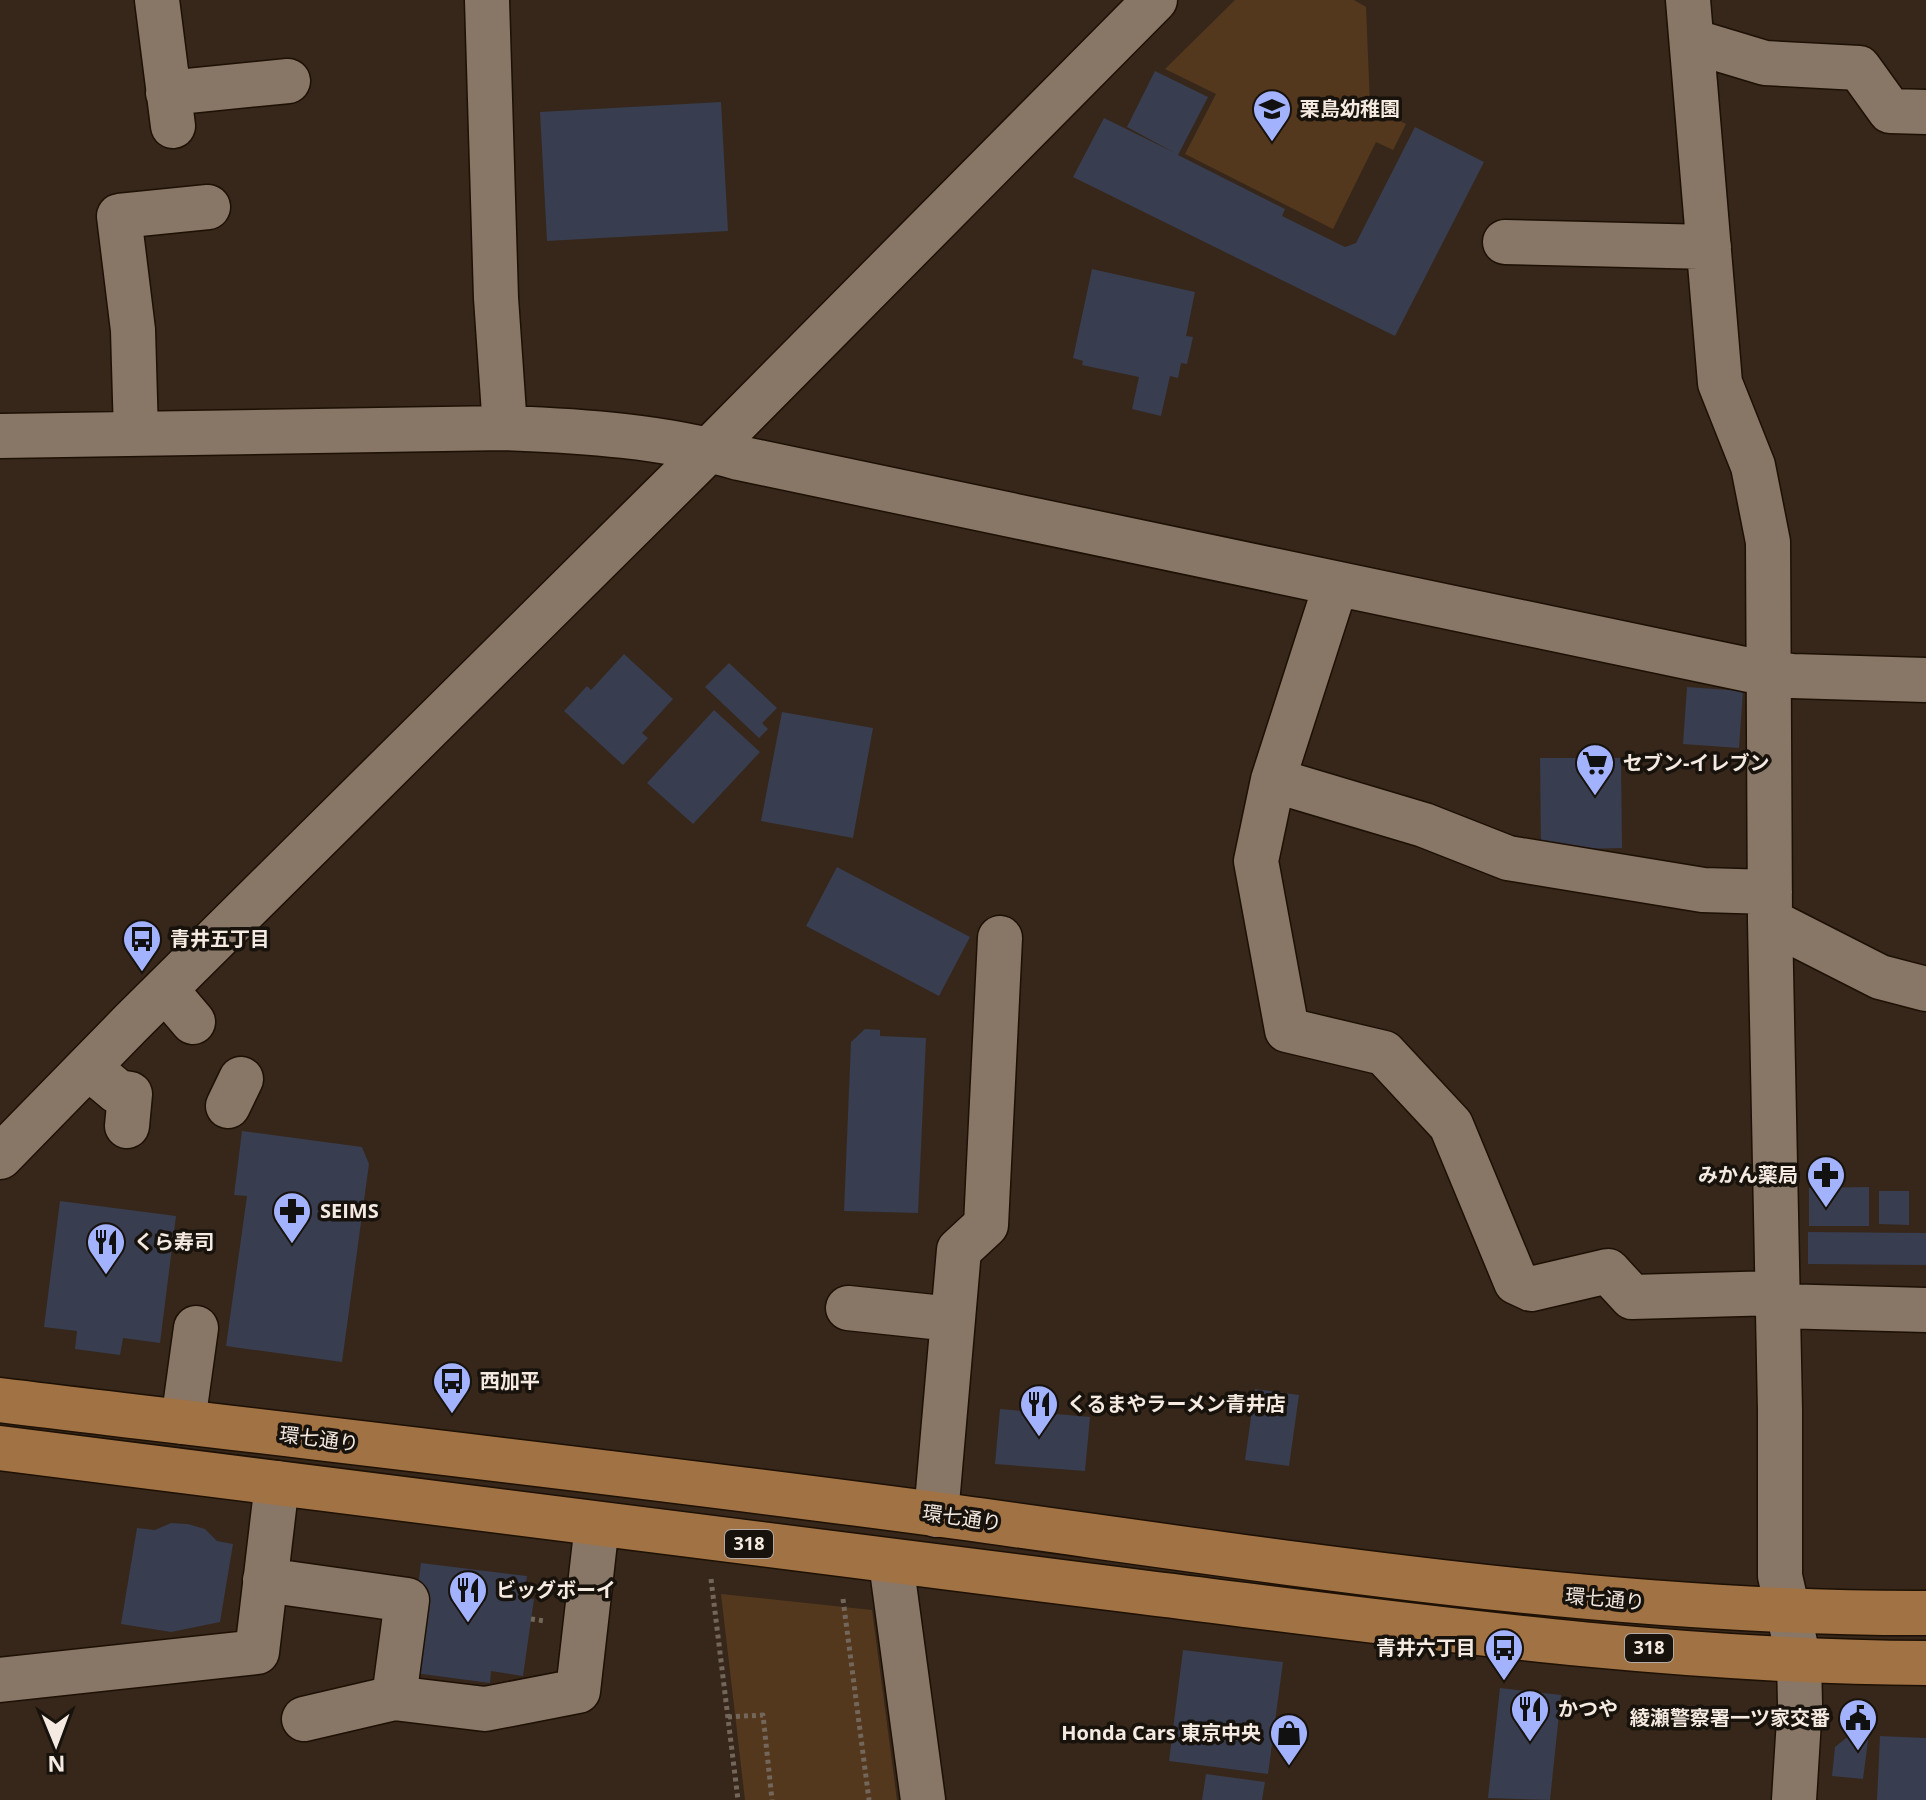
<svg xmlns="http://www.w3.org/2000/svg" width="1926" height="1800" font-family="'Open Sans','Noto Sans JP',sans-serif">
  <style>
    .green { fill: #53381e }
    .building { fill: #383d4f }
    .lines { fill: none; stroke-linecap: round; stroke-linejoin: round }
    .minor-casing { stroke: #1d1004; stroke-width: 47 }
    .major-casing { stroke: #1d1004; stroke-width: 47 }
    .path { stroke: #73665a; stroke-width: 5; stroke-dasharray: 4 4; stroke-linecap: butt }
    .minor { stroke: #887667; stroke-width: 44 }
    .major { stroke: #a17243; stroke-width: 44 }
    .labels { text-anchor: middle; stroke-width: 7; stroke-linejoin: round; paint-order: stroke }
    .shield { fill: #18120c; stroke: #b2a9a1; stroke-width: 2 }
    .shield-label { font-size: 18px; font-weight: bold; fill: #f4eae1 }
    .poi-label { font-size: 20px; font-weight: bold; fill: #f4eae1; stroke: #18120c; text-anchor: start }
    .street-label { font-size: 20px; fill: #f4eae1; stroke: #18120c }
  </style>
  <rect width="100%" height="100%" fill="#36271a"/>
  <path class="green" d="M1235,0H1354L1366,7L1370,105L1406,124L1393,150L1376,142L1333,229L1185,154L1216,94L1165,69Z
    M721,1594L872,1610L897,1800H745Z"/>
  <path class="building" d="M1155,71L1208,97L1178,155L1285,209L1282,216L1345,247L1356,243L1415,127L1484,162L1395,336L1073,177L1104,118L1175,153L1127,127Z
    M721,102L728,231L547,241L540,112Z
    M1092,269L1195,292L1186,336L1193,337L1187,364L1181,363L1178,378L1170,376L1161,416L1132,409L1139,377L1082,365L1083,361L1073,358Z
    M624,654L673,699L642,733L648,738L623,765L564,711L587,686L591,690Z
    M729,663L777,708L762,723L768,729L759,738L705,687Z
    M1687,687L1743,691L1739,748L1683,744Z
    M714,710L760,752L693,824L647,783Z
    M782,712L873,728L853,838L761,821Z
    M1540,758H1621L1622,848L1541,850Z
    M837,867L970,937L939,996L806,926Z
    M865,1029L880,1030V1036L926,1038L918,1213L844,1211L851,1042Z
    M242,1131L362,1147L369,1164L342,1362L226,1346L247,1196L234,1195Z
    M1869,1187V1226H1809V1188Z
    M1879,1191H1909V1225L1879,1224Z
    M60,1201L176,1216L160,1343L123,1338L120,1355L75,1349L77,1331L44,1327Z
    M1808,1232L1926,1233V1265L1808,1264Z
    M1255,1389L1299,1395L1289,1466L1245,1460Z
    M1000,1409L1090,1417L1085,1471L995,1464Z
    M171,1523L188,1524L205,1529L217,1541L233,1544L220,1622L171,1632L121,1624L137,1528L155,1530Z
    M421,1563L527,1576L524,1598L534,1599L523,1676L491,1671L490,1683L407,1672Z
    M1183,1650L1283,1662L1268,1774L1169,1761Z
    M1500,1688L1561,1695L1550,1800L1488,1798Z
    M1855,1731L1869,1733L1863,1779L1832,1776L1835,1747Z
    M1880,1736L1926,1738V1800H1877Z
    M1206,1774L1265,1782L1262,1800H1202Z"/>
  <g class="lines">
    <g class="minor-casing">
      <path id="minor" d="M157,0L173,126
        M487,0L496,298L505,428
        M1688,0L1720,383L1753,466L1768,542L1770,921L1780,1410V1576L1799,1660L1800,1704L1794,1800
        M1692,41L1765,63L1859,68L1890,111L1926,112
        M168,93L288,81
        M1505,242L1709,247
        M136,434L133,330L119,216L208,207
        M0,436L505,428C584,431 663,436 739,458L1749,670L1792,676L1926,680
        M1336,584L1273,780L1256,861L1287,1030L1384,1053L1451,1125L1516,1282L1531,1289L1608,1271L1632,1297L1777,1293
        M1273,780L1424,825L1508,858L1703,890L1770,892
        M1770,921L1880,977L1926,989
        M165,989L193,1022
        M88,1067L118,1092L130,1094L127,1126
        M228,1106L241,1079
        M0,1157L131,1023L710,449L1155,0
        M1778,1306L1926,1310
        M848,1308L952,1319
        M183,1422L196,1328
        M936,1515L959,1250L986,1225L1000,938
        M891,1562L923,1800
        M265,1580L407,1600L394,1698L485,1709L578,1691L597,1524
        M0,1680L257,1652L277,1483
        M304,1719L394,1698"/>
    </g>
    <g class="major-casing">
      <path id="major" d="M0,1400C319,1439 639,1474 957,1517C1279,1561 1601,1614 1926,1613
        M0,1448C380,1496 760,1546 1141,1592C1401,1624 1663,1662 1926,1663"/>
    </g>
    <path class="path" d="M711,1579L738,1800
      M843,1599L869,1800
      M531,1619L545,1621
      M728,1717L763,1715L772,1800"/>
    <use href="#minor" class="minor"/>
    <use href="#major" class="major"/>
  </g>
  <defs>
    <g id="school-pin" transform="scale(2)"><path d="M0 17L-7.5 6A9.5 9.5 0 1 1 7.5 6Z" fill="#a2b2fd" stroke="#18120c"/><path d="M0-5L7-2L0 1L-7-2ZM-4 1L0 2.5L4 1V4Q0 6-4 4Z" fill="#111"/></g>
    <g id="supermarket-pin" transform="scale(2)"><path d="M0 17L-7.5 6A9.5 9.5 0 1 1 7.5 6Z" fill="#a2b2fd" stroke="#18120c"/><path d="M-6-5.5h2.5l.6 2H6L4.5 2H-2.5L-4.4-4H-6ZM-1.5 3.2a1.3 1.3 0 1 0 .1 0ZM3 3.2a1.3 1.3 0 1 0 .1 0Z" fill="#111"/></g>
    <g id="bus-pin" transform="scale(2)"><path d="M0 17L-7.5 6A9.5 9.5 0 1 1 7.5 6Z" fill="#a2b2fd" stroke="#18120c"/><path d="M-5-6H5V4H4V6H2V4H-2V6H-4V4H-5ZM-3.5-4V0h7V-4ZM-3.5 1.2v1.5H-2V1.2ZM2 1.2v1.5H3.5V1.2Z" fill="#111"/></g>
    <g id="pharmacy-pin" transform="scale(2)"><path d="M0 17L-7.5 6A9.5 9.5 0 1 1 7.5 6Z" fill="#a2b2fd" stroke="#18120c"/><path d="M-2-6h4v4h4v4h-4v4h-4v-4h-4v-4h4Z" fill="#111"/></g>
    <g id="restaurant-pin" transform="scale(2)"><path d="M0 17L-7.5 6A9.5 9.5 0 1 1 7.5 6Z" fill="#a2b2fd" stroke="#18120c"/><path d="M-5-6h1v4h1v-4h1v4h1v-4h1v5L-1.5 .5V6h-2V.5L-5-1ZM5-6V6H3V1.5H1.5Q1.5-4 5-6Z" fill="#111"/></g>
    <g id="civic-pin" transform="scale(2)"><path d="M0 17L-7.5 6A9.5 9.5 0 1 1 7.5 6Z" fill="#a2b2fd" stroke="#18120c"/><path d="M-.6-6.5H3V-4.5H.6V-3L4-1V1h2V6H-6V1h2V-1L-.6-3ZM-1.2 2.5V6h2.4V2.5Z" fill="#111"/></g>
    <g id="shop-pin" transform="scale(2)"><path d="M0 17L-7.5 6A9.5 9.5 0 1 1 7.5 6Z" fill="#a2b2fd" stroke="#18120c"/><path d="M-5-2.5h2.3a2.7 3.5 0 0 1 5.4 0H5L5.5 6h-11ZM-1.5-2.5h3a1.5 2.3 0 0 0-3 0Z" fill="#111"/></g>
  </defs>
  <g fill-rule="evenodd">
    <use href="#school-pin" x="1272" y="109"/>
    <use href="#supermarket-pin" x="1595" y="763"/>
    <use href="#bus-pin" x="142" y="939"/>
    <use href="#pharmacy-pin" x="1826" y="1175"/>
    <use href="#pharmacy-pin" x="292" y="1211"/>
    <use href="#restaurant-pin" x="106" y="1242"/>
    <use href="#bus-pin" x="452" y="1381"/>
    <use href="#restaurant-pin" x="1039" y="1404"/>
    <use href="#restaurant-pin" x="468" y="1590"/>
    <use href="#bus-pin" x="1504" y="1648"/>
    <use href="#restaurant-pin" x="1530" y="1709"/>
    <use href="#civic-pin" x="1858" y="1718"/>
    <use href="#shop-pin" x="1289" y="1733"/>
  </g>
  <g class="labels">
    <g class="shield">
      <rect x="725" y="1530" width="48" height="28" rx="6"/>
      <rect x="1625" y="1634" width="48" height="28" rx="6"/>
    </g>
    <g class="shield-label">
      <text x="749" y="1550">318</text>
      <text x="1649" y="1654">318</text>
    </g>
    <g class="poi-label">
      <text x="1300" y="116">栗島幼稚園</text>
      <text x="1623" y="770">セブン-イレブン</text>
      <text x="170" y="946">青井五丁目</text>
      <text x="1798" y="1182" text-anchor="end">みかん薬局</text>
      <text x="320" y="1218">SEIMS</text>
      <text x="134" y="1249">くら寿司</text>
      <text x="480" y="1388">西加平</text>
      <text x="1067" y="1411">くるまやラーメン青井店</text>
      <text x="496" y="1597">ビッグボーイ</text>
      <text x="1476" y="1655" text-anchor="end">青井六丁目</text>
      <text x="1558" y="1716">かつや</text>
      <text x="1830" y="1725" text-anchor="end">綾瀬警察署一ツ家交番</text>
      <text x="1261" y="1740" text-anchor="end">Honda Cars 東京中央</text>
    </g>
    <g class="street-label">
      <text transform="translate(319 1439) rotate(7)" y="7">環七通り</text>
      <text transform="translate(962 1518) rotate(8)" y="7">環七通り</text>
      <text transform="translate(1605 1599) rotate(5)" y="7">環七通り</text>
    </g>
  </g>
  <g transform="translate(56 1744) rotate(179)" stroke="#18120c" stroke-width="6" paint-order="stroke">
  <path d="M0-6L14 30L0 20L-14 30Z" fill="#f4eae1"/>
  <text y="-12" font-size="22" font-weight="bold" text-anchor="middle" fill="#f4eae1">N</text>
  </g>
</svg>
